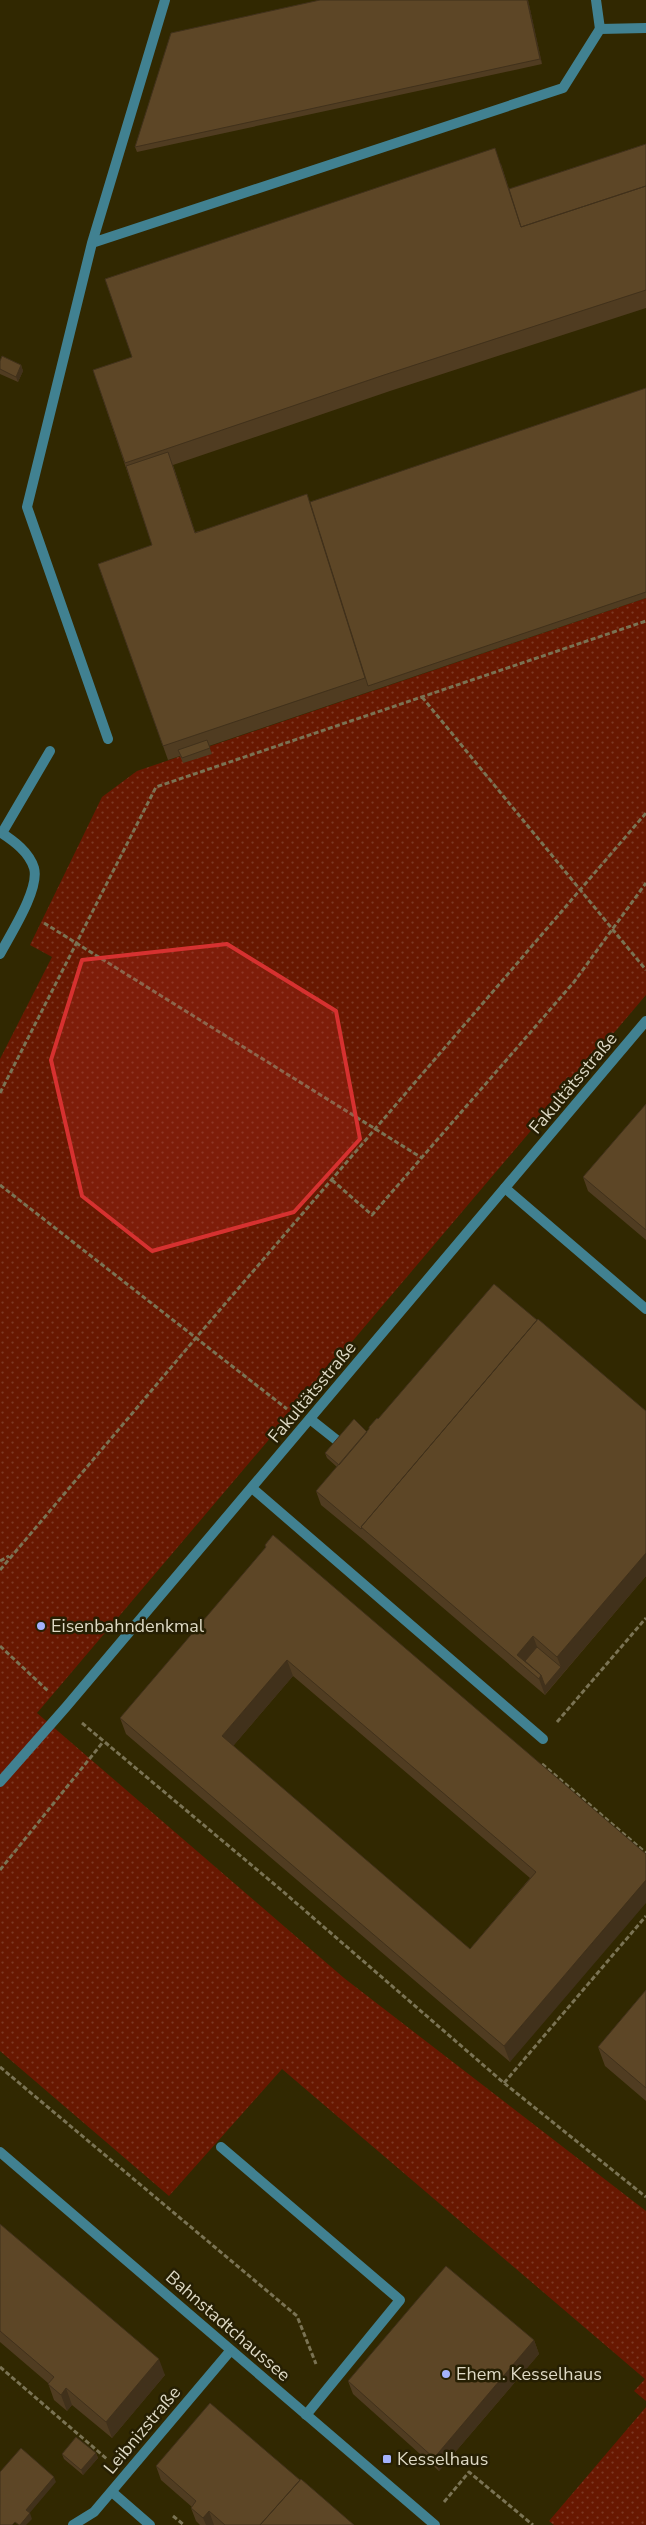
<svg xmlns="http://www.w3.org/2000/svg" width="646" height="2525" font-family="'Nunito Sans',sans-serif">
  <style>
    .grass { fill: url(#grass-dots) }
    .lines { fill: none; stroke-linecap: round; stroke-linejoin: round }
    .path { stroke: #7a7354; stroke-width: 3; stroke-dasharray: 5 2.5; stroke-linecap: butt }
    .service { stroke: #418191; stroke-width: 10 }
    .minor { stroke: #418191; stroke-width: 10 }
    .wall { fill: #503c21; fill-rule: evenodd }
    .shaded-wall { fill: #41311b }
    .building { fill: #5d4626; stroke: #41311b; fill-rule: evenodd }
    .marked { fill: #d63130; fill-opacity: 0.2; stroke: #d63130; stroke-width: 4; stroke-linejoin: round }
    .poi-dot { fill: #a4b2fc; stroke: #261f03; stroke-width: 2 }
    .labels { text-anchor: middle; stroke-width: 5; stroke-linejoin: round; paint-order: stroke }
    .street-label { font-size: 18px; fill: #ded9c4; stroke: #261f03 }
    .poi-label { font-size: 18px; fill: #ded9c4; stroke: #261f03; text-anchor: start }
  </style>
  <defs>
    <pattern id="grass-dots" width="8" height="8" patternUnits="userSpaceOnUse" patternTransform="scale(1.25)"><rect width="8" height="8" fill="#681801"/><path d="M2 2h.1M6 6h.1" fill="none" stroke="#7d3924" stroke-width="1.8" stroke-linecap="round"/></pattern>
  </defs>
  <rect width="100%" height="100%" fill="#312801"/>
  <path class="grass" d="M646,598V995L37,1713L344,1978L646,2211V2401L634,2391L645,2379L282,2069L169,2196L0,2051V1059L52,957L30,945L102,797L137,771Z
    M646,2407V2525H554L549,2521Z"/>
  <g class="lines">
    <path class="path" d="M422,697L646,970
      M44,923L422,1158
      M0,1093L156,787L646,621
      M332,1180L372,1215L574,982L646,883
      M0,1185L287,1409
      M0,1561L9,1556
      M0,1570L195,1339L646,813
      M0,1646L48,1691
      M557,1722L646,1618
      M82,1723L280,1889L504,2083L646,2197
      M542,1764L646,1853
      M0,1870L103,1742
      M0,2067L297,2316L316,2364
      M504,2083L646,1916
      M0,2367L107,2459
      M444,2502L469,2472L533,2525
      M173,2516L184,2525"/>
    <path class="service" d="M92,243L563,88L600,29
      M108,739L27,507L92,243L165,0
      M2,833L50,751
      M505,1188L646,1309
      M310,1419L339,1442
      M252,1488L543,1739
      M221,2147L400,2300L306,2415
      M112,2492L150,2525"/>
    <path class="minor" d="M596,0L600,29L646,28
      M0,832C14,841 29,852 34,868C40,889 10,935 0,954
      M0,1782L66,1707L646,1021
      M0,2152L435,2525
      M73,2525L94,2512L231,2350"/>
  </g>
  <path class="wall" d="M528,0L542,64L137,152L135,147Z
    M646,144V308L390,391L173,465L195,532L310,503L646,388V598L209,746L212,754L183,763L180,756L168,760L98,564L152,545L93,370L132,357L501,164L509,189Z
    M0,361L21,365L23,371L18,382L0,374Z
    M646,1104V1240L588,1191L583,1177Z
    M646,1411V1576L545,1695L367,1543L366,1542L321,1505L316,1491L337,1467L327,1458L325,1453L367,1432L378,1419Z
    M265,1545L646,1854L510,2062L126,1734L120,1718L266,1548ZM293,1676L530,1878L470,1949L233,1746Z
    M646,1990V2101L605,2066L598,2047Z
    M0,2224L165,2375L112,2438L72,2405L67,2411L54,2400L48,2383L0,2342Z
    M534,2340L539,2354L439,2471L353,2394L348,2381Z
    M96,2453L98,2458L83,2475L64,2459L62,2454Z
    M156,2466L300,2480L354,2525H200L196,2521L191,2508L192,2507L161,2480Z"/>
  <path class="shaded-wall" d="M527,0H528L542,64L540,59Z
    M21,365L23,371L18,382L16,377Z
    M646,1553V1576L547,1692L545,1686L561,1667L557,1657Z
    M533,1636L539,1652L526,1668L517,1655Z
    M287,1660L293,1676L228,1752L222,1736Z
    M541,1675L547,1691L545,1695L539,1679Z
    M646,1880V1903L510,2062L504,2046Z
    M534,2340L539,2354L439,2471L434,2458Z
    M159,2359L165,2375L112,2438L106,2422Z
    M66,2388L72,2405L67,2411L61,2395Z
    M96,2453L98,2458L83,2475L81,2470Z
    M54,2477L56,2482L28,2515L26,2510Z
    M209,2511L214,2525H206L203,2518Z
    M30,2513L32,2519L26,2525H20Z"/>
  <path class="building" d="M320,0H527L540,59L135,147L171,33Z
    M646,144V186L521,227L509,189Z
    M495,148L521,227L646,186V290L384,375L125,463L93,370L132,357L105,279Z
    M2,356L21,365L16,377L0,369V361Z
    M646,388V592L368,686L310,502Z
    M168,452L195,533L307,494L365,678L163,746L98,564L152,545L126,466Z
    M207,740L210,748L182,758L178,750Z
    M646,1104V1230L583,1177Z
    M494,1284L537,1320L361,1527L362,1528L361,1529L316,1491L369,1429V1427L377,1418L378,1419Z
    M538,1319L646,1411V1553L557,1657L533,1636L517,1655L541,1675L539,1679L361,1527Z
    M354,1419L367,1432L339,1465L325,1453Z
    M273,1535L646,1854V1880L504,2046L120,1718L266,1547L265,1545ZM287,1660L536,1872L470,1949L222,1736Z
    M537,1647L561,1667L545,1686L541,1675L525,1661Z
    M646,1990V2088L598,2047Z
    M0,2224L159,2359L106,2422L66,2388L61,2395L48,2384L54,2377L0,2331Z
    M446,2266L534,2340L434,2458L348,2381Z
    M210,2403L300,2480L260,2525H225L209,2511L203,2518L191,2508L196,2501L156,2466Z
    M76,2437L96,2453L81,2470L62,2454Z
    M21,2448L54,2477L26,2510L30,2513L20,2525H19L15,2522L12,2525H0V2472Z
    M301,2479L354,2525H260Z"/>
  <path class="marked" d="M227,944L336,1011L360,1139L294,1212L152,1251L82,1196L51,1060L82,960Z"/>
  <g class="poi-dot">
    <circle cx="41" cy="1626" r="5"/>
    <circle cx="446" cy="2374" r="5"/>
    <rect x="382" y="2454" width="10" height="10" rx="2.5"/>
  </g>
  <g class="labels">
    <g class="street-label">
      <text transform="translate(573 1083) rotate(-50)" y="6">Fakultätsstraße</text>
      <text transform="translate(312 1392) rotate(-50)" y="6">Fakultätsstraße</text>
      <text transform="translate(228 2326) rotate(41)" y="6">Bahnstadtchaussee</text>
      <text transform="translate(142 2430) rotate(-50)" y="6">Leibnizstraße</text>
    </g>
    <g class="poi-label">
      <text x="51" y="1632">Eisenbahndenkmal</text>
      <text x="456" y="2380">Ehem. Kesselhaus</text>
      <text x="397" y="2465">Kesselhaus</text>
    </g>
  </g>
</svg>
